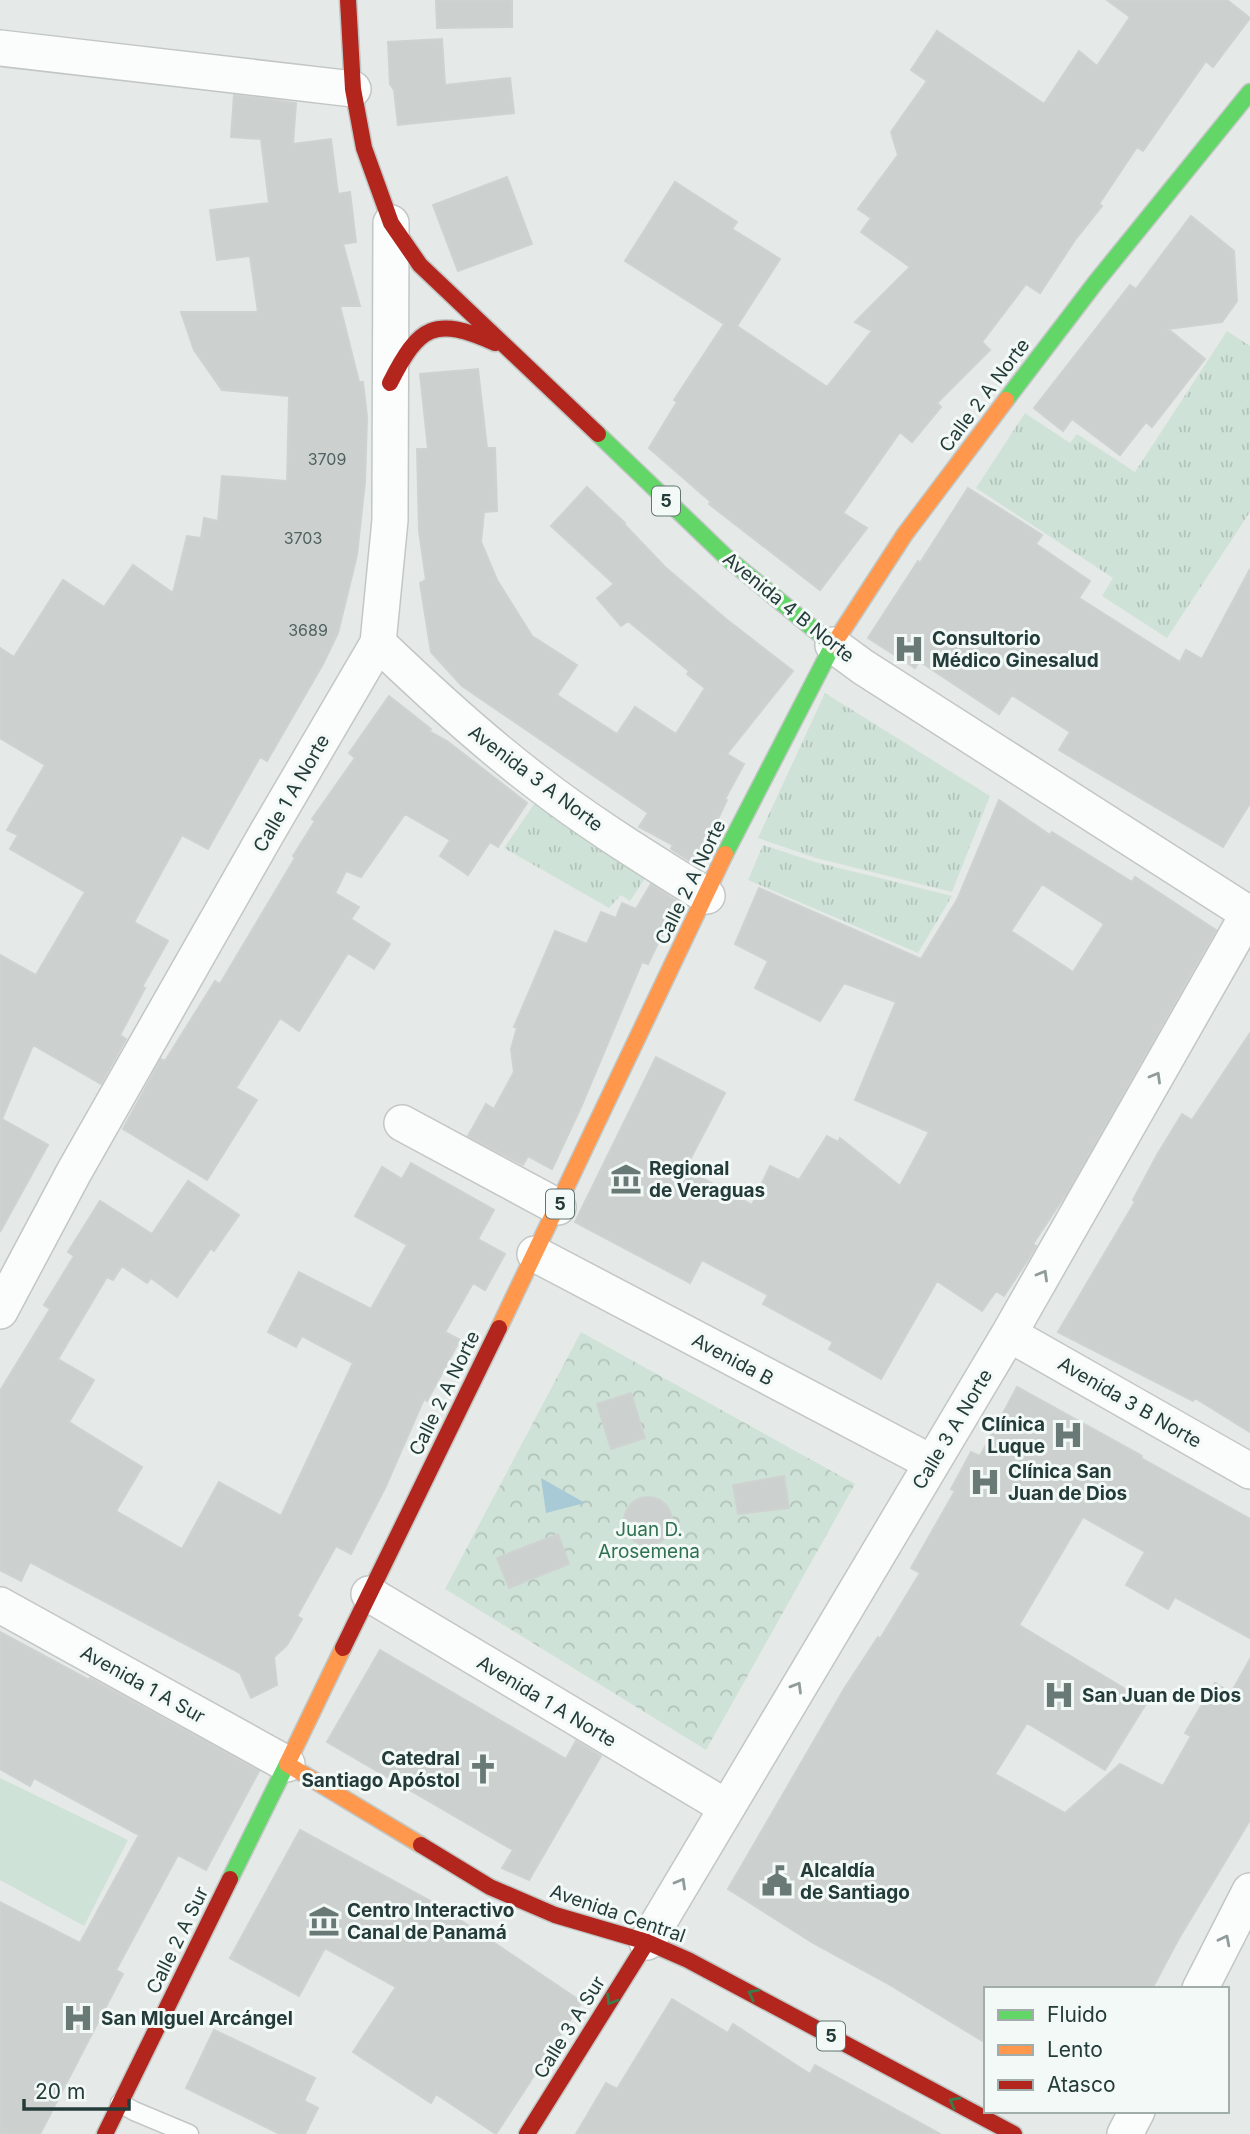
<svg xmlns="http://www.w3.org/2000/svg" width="1250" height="2134" font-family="Inter,sans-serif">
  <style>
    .grass { fill: url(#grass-tufts) }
    .park { fill: url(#park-crowns) }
    .garden { fill: #cfe2d7 }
    .water { fill: #a8cad6 }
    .building { fill: #ccd1cf; stroke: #ced3d1; stroke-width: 2; fill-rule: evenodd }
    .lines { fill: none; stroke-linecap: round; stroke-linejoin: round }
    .lane-casing { stroke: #c2c7c5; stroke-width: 21 }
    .street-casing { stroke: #c2c7c5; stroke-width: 38 }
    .fast-casing { stroke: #c1c7c5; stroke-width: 19 }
    .slow-casing { stroke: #c1c7c5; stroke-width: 19 }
    .jam-casing { stroke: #c1c7c5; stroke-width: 19 }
    .lane { stroke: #fbfcfc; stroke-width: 18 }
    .street { stroke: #fbfcfc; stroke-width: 35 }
    .fast { stroke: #63d668; stroke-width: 16 }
    .slow { stroke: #ff974d; stroke-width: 16 }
    .jam { stroke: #b3261e; stroke-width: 16 }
    .oneway { stroke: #909c9a }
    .oneway2 { stroke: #3d7a4c }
    .labels { text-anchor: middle; stroke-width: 6; stroke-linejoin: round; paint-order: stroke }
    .number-label { font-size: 16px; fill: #4f625f }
    .shield { fill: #f3f9f6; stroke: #627572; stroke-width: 2 }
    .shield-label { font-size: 18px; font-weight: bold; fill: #243c39 }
    .street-label { font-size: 19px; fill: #243c39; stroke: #f3f9f6 }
    .poi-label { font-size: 19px; font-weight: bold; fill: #243c39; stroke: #f3f9f6; text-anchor: start }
    .park-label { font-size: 19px; fill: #307151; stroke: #f3f9f6 }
  </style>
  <defs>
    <pattern id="grass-tufts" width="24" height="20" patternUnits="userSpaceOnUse" patternTransform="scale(1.75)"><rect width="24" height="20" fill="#cfe2d7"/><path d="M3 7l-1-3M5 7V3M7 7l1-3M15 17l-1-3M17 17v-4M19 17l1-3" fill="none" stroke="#b2c3b9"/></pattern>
    <pattern id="park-crowns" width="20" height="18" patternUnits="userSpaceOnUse" patternTransform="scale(1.75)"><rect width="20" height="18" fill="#cfe2d7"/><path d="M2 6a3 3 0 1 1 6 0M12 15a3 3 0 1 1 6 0" fill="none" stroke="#b2c3b9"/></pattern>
  </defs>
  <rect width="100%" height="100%" fill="#e5eae8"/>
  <path class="grass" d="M1227,331L1250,346V512L1167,638L1102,596L1113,578L976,488L1025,413L1070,443L1077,434L1135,472Z
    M825,693L990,796L952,892L816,858L758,838Z
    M537,800L647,875L630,901L621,895L609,908L504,848Z
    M763,845L815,862L952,896L918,953L748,880Z"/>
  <path class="park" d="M581,1332L855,1484L706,1750L445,1589Z"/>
  <path class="garden" d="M0,1778L128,1840L84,1926L0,1880Z"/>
  <path class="water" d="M541,1478L585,1503L546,1513Z"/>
  <path class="building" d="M436,0H512V27L437,28Z
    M1107,0H1227L1250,18L1213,67L1206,61L1143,151L1137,147L1099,204L1102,206L1075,240L1040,293L1026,284L982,342L990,350L937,403L941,407L912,442L900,432L843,513L867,528L820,590L709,504L711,502L649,448L677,402L674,400L724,324L625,261L675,182L737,222L732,229L780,259L737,326L827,387L872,331L855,322L910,267L861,232L871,218L858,209L898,155L891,132L927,81L911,70L937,31L1044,104L1079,51L1097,66L1130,17Z
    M442,39L445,85L510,78L514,113L398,125L394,90L390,84L388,42Z
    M234,95L296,103L293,144L331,139L338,194L350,192L356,242L343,244L360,306H340L359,382H363L367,417L365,482L357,555L338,633L323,664L267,761L260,757L208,849L182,835L134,922L168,941L142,987L145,988L120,1035L126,1039L101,1084L33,1045L2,1119L48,1145L0,1232V955L36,975L85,892L10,849L18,835L7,830L45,765L0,738V648L14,657L63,580L104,607L133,565L173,593L187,536L201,538L204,518L218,521L222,476L287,481L289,396L222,390L194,350L181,312H258L250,256L217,260L210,210L269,203L261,139L231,137Z
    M507,177L532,244L458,271L433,205Z
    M1191,216L1234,251L1237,301L1222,322L1168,329L1205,359L1152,427L1146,422L1120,455L1072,419L1063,431L1034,408L1130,285L1136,289Z
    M478,369L487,448H495L497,511L484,512L481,542L497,580L532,636L577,665L557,695L617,734L635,707L676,734L705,688L687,674L689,671L628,621L621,626L597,598L614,584L551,526L587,487L625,523L624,524L665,567L726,619L793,671L727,754L744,764L725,799L727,800L696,865L671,849L673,845L639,827L648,813L462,686L431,652L420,583L426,580L419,531L417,449H428L420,374Z
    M968,488L1042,535L1036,544L1090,581L1079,598L1180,662L1186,650L1202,659L1250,569V803L1223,847L1059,750L1070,732L1012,695L999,714L919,661L915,668L868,638L918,561L920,563Z
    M389,696L431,729L429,731L447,741L527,803L498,847L490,842L468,875L440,856L450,840L405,814L361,877L346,871L335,893L359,907L351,919L390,944L374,969L348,953L299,1031L280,1018L236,1088L257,1100L207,1180L123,1129L161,1059L165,1061L215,981L220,984L295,858L293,856L315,821L312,819L355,758L349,753Z
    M999,800L1050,835L1052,832L1132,882L1135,877L1216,930L1068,1191L1033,1244L1036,1246L1029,1258L1004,1296L996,1291L982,1311L937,1281L881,1379L829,1349L833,1342L763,1304L768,1295L702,1260L690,1283L575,1222L656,1057L725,1093L685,1169L752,1205L770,1166L799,1180L827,1136L838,1142L840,1138L900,1186L929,1132L855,1100L896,1002L844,983L820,1021L755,988L768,961L735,944L759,888L921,959L958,898ZM1042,884L1104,924L1073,972L1011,931Z
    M651,884L678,902L648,964L642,962L581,1107L552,1169L528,1156L523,1165L468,1136L486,1104L494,1109L514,1072L511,1049L517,1028L514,1027L555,931L587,944L601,912L616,918L622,903L636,909Z
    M1250,1033V1432L1195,1398L1193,1401L1058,1332L1135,1202L1133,1200L1157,1155L1182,1114L1192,1120Z
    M411,1163L494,1210L478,1239L505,1254L485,1290L473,1283L445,1332L460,1340L427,1401L424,1399L385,1488L351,1554L336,1546L297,1616L302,1619L287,1645L274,1657L277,1685L251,1698L240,1673L30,1562L21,1581L0,1570V1391L50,1309L44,1305L74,1256L68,1252L100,1201L152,1234L188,1181L239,1215L214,1251L211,1248L177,1297L151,1278L147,1283L122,1266L113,1280L107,1277L58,1359L94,1380L69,1422L142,1467L116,1511L182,1549L219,1482L281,1516L353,1363L302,1336L296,1347L268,1332L299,1272L371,1309L407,1245L355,1216L382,1167L402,1179Z
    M1017,1387L1142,1456L1141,1458L1250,1519V1638L1175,1597L1168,1609L1126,1585L1145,1552L1083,1517L1019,1625L1147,1702L1105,1770L1027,1723L995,1774L1065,1813L1120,1764L1163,1786L1191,1736L1185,1733L1215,1683L1231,1693L1250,1659V1820L1178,1940L1152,1989H986V2043L885,1982L813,1943L728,1889L844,1689L878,1637L880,1639L920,1573L911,1568L955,1491L951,1489L971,1452L980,1456Z
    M631,1393L645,1438L611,1449L597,1404Z
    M784,1476L789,1508L738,1514L733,1485Z
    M624 1521a24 24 0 1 1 48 0a24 24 0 1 1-48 0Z
    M558,1534L569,1564L509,1588L497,1558Z
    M0,1632L89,1680L90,1678L259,1771L206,1870L178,1855L116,1970L123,1974L40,2134H0V1902L80,1943L139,1835L34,1778L30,1786L0,1769Z
    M380,1650L566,1759L576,1741L601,1756L529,1880L502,1868L513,1850L327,1742Z
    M300,1830L438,1905L582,2002L496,2134L436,2094L431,2103L353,2052L396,1987L325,1948L299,1996L230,1958Z
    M672,1999L728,2033L733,2024L810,2074L815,2065L940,2134H576L606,2083L617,2089Z
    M214,2030L315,2078L304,2101L318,2108L305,2134H280L186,2088Z"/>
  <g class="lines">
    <g class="lane-casing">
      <path id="lane" d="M120,2103L134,2111L189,2134"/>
    </g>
    <g class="street-casing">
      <path id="street" d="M0,48L353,89
        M378,643C428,691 479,738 534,780C589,823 648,859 707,896
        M833,645L863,667L1249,914
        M402,1123L558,1207
        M535,1254L932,1463
        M0,1311L74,1172L268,831L378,643L390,520L391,223
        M1009,1334L1250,1471
        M369,1594L726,1807
        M0,1605L287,1764
        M647,1942L1009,1334L1250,911
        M1200,1989L1250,1891
        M1125,2134L1137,2111"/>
    </g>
    <g class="fast-casing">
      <path id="fast" d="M1006,400L1096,282L1250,92
        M598,434L726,557L833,645L725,854
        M230,1879L287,1764"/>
    </g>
    <g class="slow-casing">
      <path id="slow" d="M833,645L905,534L1006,400
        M499,1328L725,854
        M343,1648L287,1764L421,1845"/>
    </g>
    <g class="jam-casing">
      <path id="jam" d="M348,0L353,89L364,148L391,223L420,265L598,434
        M390,383C419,325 435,316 495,343
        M343,1648L499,1328
        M421,1845L490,1887L555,1915L647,1942L688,1960L1014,2134
        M105,2134L230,1879
        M527,2134L647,1942"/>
    </g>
    <use href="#lane" class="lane"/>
    <use href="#street" class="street"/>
    <use href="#fast" class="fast"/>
    <use href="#slow" class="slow"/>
    <use href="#jam" class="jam"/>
  </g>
  <defs><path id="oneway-chevron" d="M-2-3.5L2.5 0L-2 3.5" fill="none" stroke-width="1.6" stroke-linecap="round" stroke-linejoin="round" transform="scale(1.75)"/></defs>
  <g class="oneway">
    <use href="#oneway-chevron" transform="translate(1156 1077) rotate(-60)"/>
    <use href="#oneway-chevron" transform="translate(1043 1275) rotate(-60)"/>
    <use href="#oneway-chevron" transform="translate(797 1687) rotate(-59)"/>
    <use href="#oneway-chevron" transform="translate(681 1883) rotate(-60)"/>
    <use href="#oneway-chevron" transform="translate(1225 1940) rotate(-63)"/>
  </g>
  <g class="oneway2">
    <use href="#oneway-chevron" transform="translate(753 1994) rotate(-152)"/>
    <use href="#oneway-chevron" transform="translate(611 2000) rotate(122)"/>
    <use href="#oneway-chevron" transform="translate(954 2102) rotate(-152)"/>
  </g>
  <defs>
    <g id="hospital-bare" transform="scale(2.415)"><path d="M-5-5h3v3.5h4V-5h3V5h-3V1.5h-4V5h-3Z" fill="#687976" stroke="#f3f9f6" stroke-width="2.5" paint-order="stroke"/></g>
    <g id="museum-bare" transform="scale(2.415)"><path d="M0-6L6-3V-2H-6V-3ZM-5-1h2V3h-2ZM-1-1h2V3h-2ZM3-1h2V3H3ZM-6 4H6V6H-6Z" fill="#687976" stroke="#f3f9f6" stroke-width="2.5" paint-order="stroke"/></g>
    <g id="church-bare" transform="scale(2.415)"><path d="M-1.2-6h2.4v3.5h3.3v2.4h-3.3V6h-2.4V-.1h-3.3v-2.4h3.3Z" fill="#687976" stroke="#f3f9f6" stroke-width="2.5" paint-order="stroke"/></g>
    <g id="civic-bare" transform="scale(2.415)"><path d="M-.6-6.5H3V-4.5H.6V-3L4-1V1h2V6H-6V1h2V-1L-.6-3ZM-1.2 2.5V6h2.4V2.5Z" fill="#687976" stroke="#f3f9f6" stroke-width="2.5" paint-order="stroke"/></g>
  </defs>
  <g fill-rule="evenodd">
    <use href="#hospital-bare" x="909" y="649"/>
    <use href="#museum-bare" x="626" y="1179"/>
    <use href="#hospital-bare" x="1068" y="1435"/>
    <use href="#hospital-bare" x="985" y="1482"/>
    <use href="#hospital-bare" x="1059" y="1695"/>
    <use href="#church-bare" x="483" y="1769"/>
    <use href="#civic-bare" x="777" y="1881"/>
    <use href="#museum-bare" x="324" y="1921"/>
    <use href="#hospital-bare" x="78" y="2018"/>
  </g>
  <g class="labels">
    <g class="number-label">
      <text x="327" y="465">3709</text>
      <text x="303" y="544">3703</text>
      <text x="308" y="636">3689</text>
    </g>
    <g class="shield">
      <rect x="652" y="486.5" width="28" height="29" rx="5"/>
      <rect x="546" y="1189.5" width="28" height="29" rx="5"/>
      <rect x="817" y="2021.5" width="28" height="29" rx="5"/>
    </g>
    <g class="shield-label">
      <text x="666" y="507">5</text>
      <text x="560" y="1210">5</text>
      <text x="831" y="2042">5</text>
    </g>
    <g class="street-label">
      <text transform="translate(984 395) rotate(-53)" y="7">Calle 2 A Norte</text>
      <text transform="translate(789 607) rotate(39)" y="7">Avenida 4 B Norte</text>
      <text transform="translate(536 778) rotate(37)" y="7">Avenida 3 A Norte</text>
      <text transform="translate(291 793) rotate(-60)" y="7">Calle 1 A Norte</text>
      <text transform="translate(690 882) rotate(-64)" y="7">Calle 2 A Norte</text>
      <text transform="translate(733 1359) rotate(28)" y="7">Avenida B</text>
      <text transform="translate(444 1393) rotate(-64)" y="7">Calle 2 A Norte</text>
      <text transform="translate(1130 1402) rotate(30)" y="7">Avenida 3 B Norte</text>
      <text transform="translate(952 1429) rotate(-59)" y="7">Calle 3 A Norte</text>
      <text transform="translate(143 1684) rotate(29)" y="7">Avenida 1 A Sur</text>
      <text transform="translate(547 1701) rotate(31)" y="7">Avenida 1 A Norte</text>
      <text transform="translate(618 1913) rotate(19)" y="7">Avenida Central</text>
      <text transform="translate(177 1940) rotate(-64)" y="7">Calle 2 A Sur</text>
      <text transform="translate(569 2027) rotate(-58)" y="7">Calle 3 A Sur</text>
    </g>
    <g class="poi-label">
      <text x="932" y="645">Consultorio<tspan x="932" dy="22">Médico Ginesalud</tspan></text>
      <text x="649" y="1175">Regional<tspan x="649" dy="22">de Veraguas</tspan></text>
      <text x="1045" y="1431" text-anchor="end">Clínica<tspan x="1045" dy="22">Luque</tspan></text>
      <text x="1008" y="1478">Clínica San<tspan x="1008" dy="22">Juan de Dios</tspan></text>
      <text x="1082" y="1702">San Juan de Dios</text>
      <text x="460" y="1765" text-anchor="end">Catedral<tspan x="460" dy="22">Santiago Apóstol</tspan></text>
      <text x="800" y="1877">Alcaldía<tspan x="800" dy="22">de Santiago</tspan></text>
      <text x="347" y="1917">Centro Interactivo<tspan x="347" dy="22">Canal de Panamá</tspan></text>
      <text x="101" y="2025">San MIguel Arcángel</text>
    </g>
    <g class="park-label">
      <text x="649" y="1536">Juan D.<tspan x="649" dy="22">Arosemena</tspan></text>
    </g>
  </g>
  <rect x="984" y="1987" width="245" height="126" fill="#f3f9f6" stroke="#a0adaa" stroke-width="2"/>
  <rect x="998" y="2010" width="35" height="10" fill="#63d668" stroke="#a0adaa" stroke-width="2"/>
  <text x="1047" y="2022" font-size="21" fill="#243c39">Fluido</text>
  <rect x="998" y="2045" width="35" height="10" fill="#ff974d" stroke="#a0adaa" stroke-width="2"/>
  <text x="1047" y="2057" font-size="21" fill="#243c39">Lento</text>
  <rect x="998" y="2080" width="35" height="10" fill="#b3261e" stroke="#a0adaa" stroke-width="2"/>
  <text x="1047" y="2092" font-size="21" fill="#243c39">Atasco</text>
  <path d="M24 2099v10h105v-10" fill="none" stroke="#243c39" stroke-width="3.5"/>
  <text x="35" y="2099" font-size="21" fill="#243c39" stroke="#f3f9f6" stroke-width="5" paint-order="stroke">20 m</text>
</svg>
